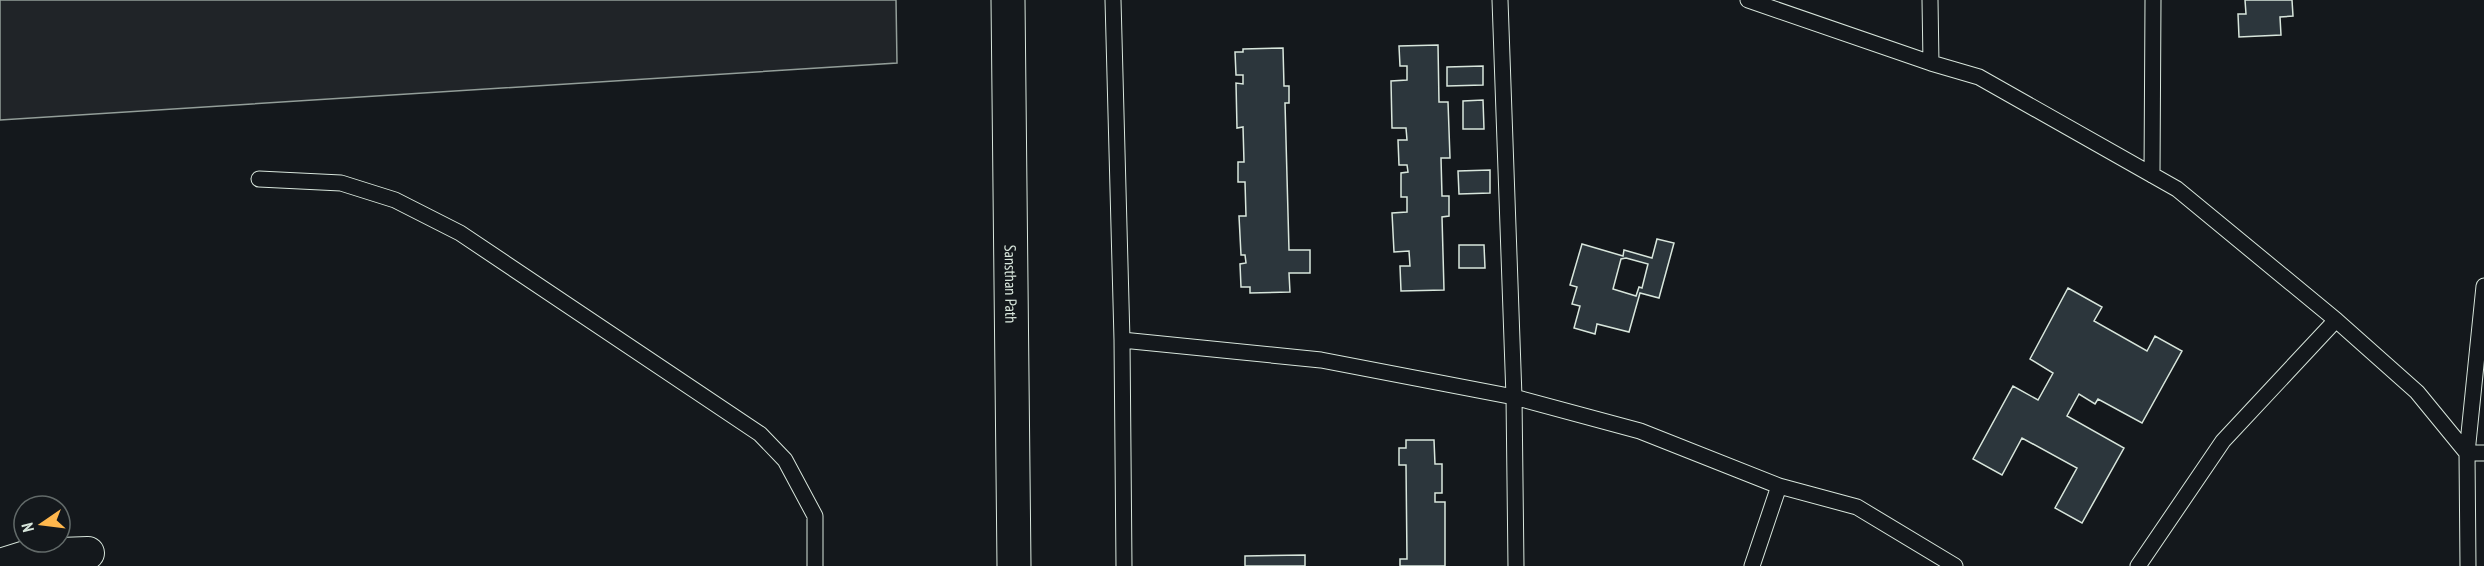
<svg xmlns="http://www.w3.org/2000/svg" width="2484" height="566" font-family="'PT Sans Narrow',sans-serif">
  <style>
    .green { fill: #202428; stroke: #939e99; stroke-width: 1.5 }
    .building { fill: #2c363c; stroke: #d8e6dc; stroke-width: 1.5; fill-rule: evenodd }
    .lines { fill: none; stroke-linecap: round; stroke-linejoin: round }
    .service-casing { stroke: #d8e6dc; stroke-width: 17 }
    .minor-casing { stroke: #d8e6dc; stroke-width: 34 }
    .tertiary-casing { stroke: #d8e6dc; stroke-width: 35 }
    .service { stroke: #14181c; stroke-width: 15 }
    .minor { stroke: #14181c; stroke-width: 32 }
    .tertiary { stroke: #14181c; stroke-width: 33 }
    .labels { text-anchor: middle; stroke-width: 4.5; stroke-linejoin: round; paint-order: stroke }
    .street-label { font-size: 16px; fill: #d8e6dc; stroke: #14181c }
  </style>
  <rect width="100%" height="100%" fill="#14181c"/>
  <path class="green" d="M0,0H896L897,63L0,120Z"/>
  <path class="building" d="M2245,0H2292L2293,16L2280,17L2281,35L2239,37L2238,14H2246Z
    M1438,45L1439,102H1448L1450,158H1441L1442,196H1449V216L1442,217L1444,290L1401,291L1400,266H1410L1409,251L1394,252L1392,213L1407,212V197H1401V173L1408,172L1407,165H1399L1398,140H1407L1406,128H1392L1391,81L1407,80V66H1400L1399,46Z
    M1283,48L1284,86H1289V103H1285L1289,250H1310V273H1289L1290,292L1250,293V287H1241L1240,264L1246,263L1245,255H1241L1239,216H1246L1245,182H1238V162H1244L1243,127L1237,128L1236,83L1243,84V75H1236L1235,52H1243V49Z
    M1483,66V85L1447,86V67Z
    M1483,100L1484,129H1463V101Z
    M1490,170V193L1459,194L1458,171Z
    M1657,239L1674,243L1659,298L1640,293L1629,332L1597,324L1595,334L1574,328L1580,306L1572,304L1577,287L1570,285L1582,244L1623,256L1624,250L1652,258ZM1626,258L1648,264L1642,288L1639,287L1636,296L1613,289L1621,259Z
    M1459,245H1484L1485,268H1459Z
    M2068,288L2102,307L2094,321L2147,351L2155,336L2182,351L2142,423L2098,399L2095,404L2079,394L2067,416L2124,448L2082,523L2055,508L2077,468L2022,438L2002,475L1973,459L2013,386L2038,400L2053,373L2030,359Z
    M1406,440H1434L1435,464H1442V493H1435V502H1445V566H1400V559H1407L1406,465H1399V448H1406Z
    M1305,555V566H1245V556Z"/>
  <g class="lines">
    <g class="service-casing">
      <path id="service" d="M1113,0L1122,340L1124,566
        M1500,0L1514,397L1516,566
        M1748,0L1931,63L1979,77L2177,189L2336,320L2417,392L2467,453
        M1930,0L1931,63
        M2152,175L2153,0
        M259,179L341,183L395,200L460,233L760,434L785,460L815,516V566
        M1122,340L1321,360L1514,397L1640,431L1779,486L1857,507L1955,566
        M2467,453H2484
        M1752,566L1779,486
        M2138,566L2223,441L2336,320
        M2468,566L2467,453L2484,286"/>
    </g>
    <g class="minor-casing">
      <path id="minor" d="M0,565L32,555L88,553"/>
    </g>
    <g class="tertiary-casing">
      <g id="tertiary">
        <path id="s1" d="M1008,0L1014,566"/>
      </g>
    </g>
    <use href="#service" class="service"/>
    <use href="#minor" class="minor"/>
    <use href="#tertiary" class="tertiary"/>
  </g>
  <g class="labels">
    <g class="street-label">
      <text dy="6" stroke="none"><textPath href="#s1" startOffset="284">Sansthan Path</textPath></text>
    </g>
  </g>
  <g transform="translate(42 524) rotate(256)"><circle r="28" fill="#14181c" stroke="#626a69" stroke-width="1.5"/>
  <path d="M0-4.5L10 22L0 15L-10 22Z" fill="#ffb74d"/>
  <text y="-9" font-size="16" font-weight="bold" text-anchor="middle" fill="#d8e6dc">N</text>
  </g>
</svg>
